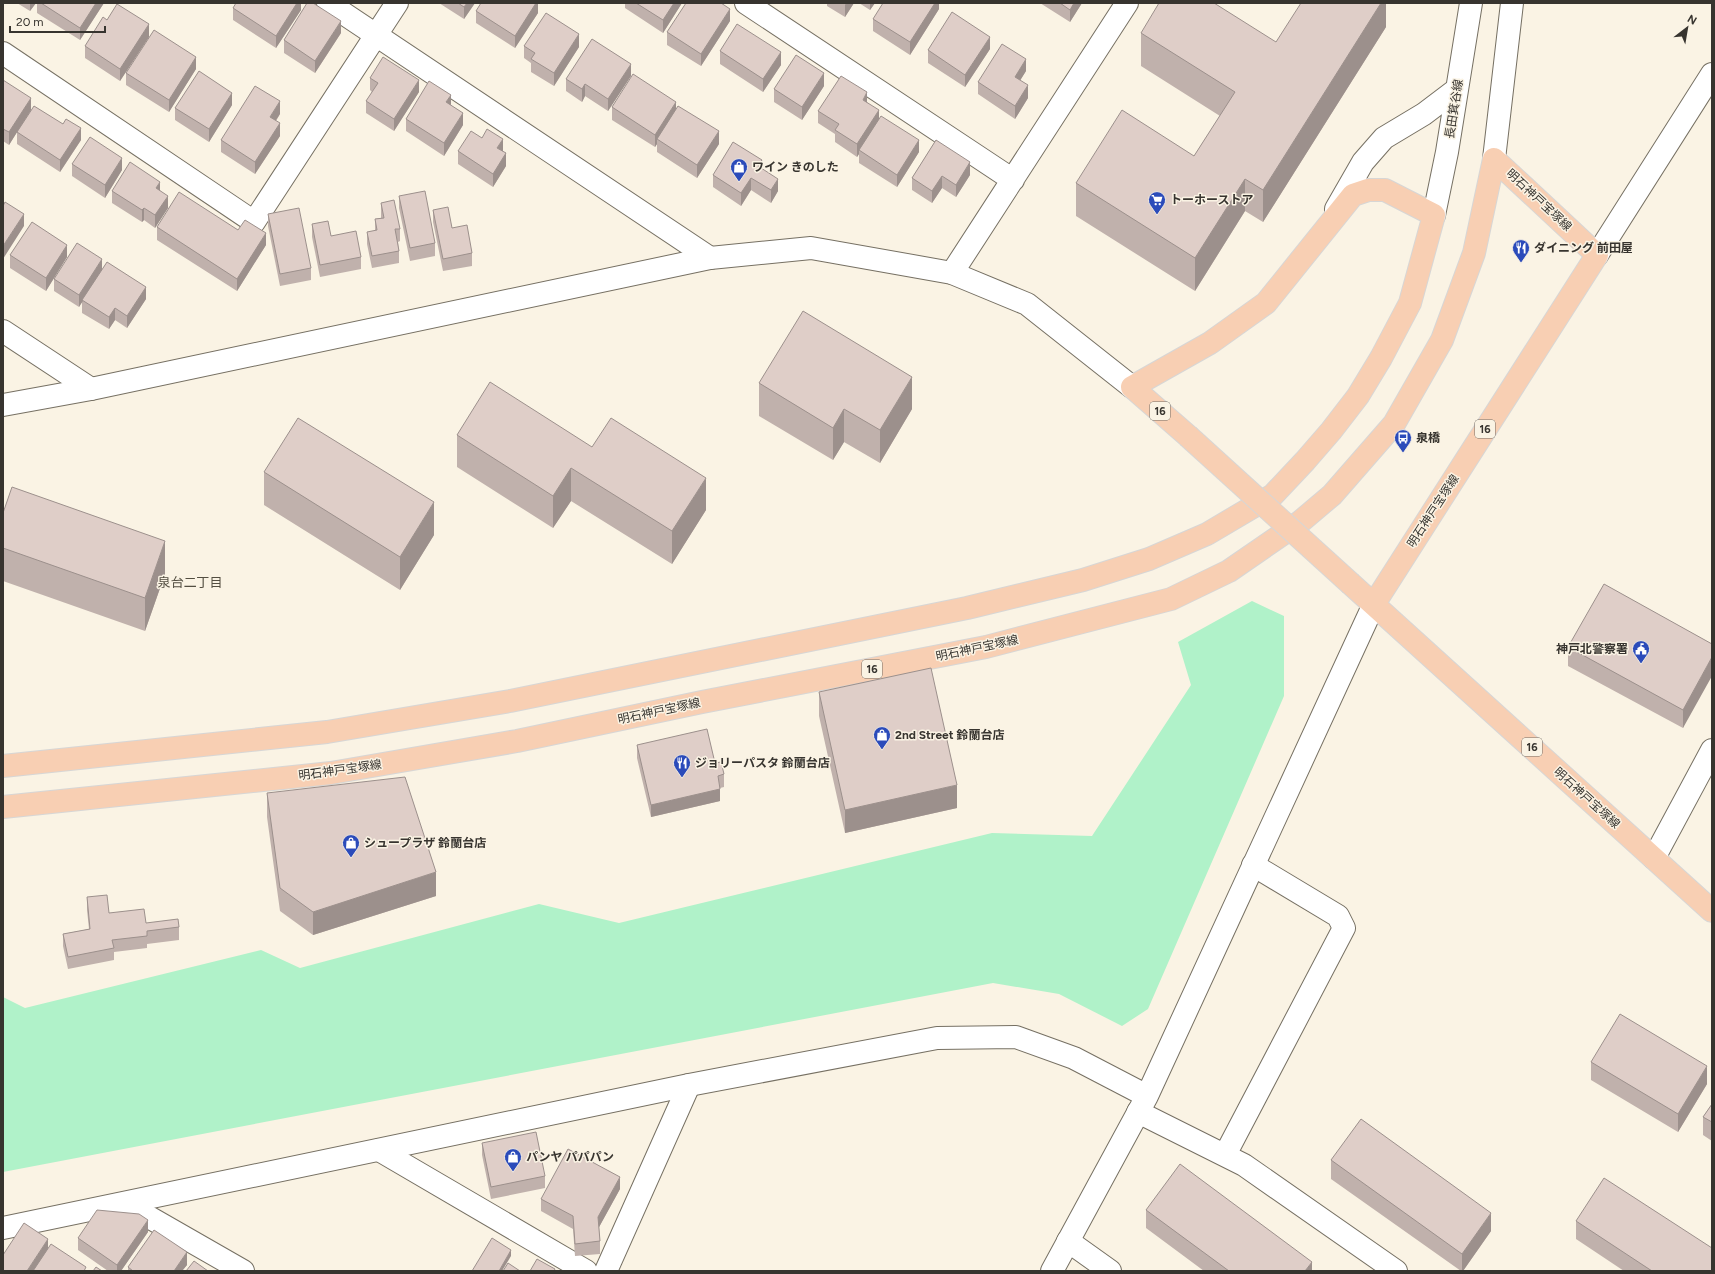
<svg xmlns="http://www.w3.org/2000/svg" width="1715" height="1274" font-family="Figtree,'Noto Sans JP',sans-serif">
  <style>
    .green { fill: #b0f2c9 }
    .lines { fill: none; stroke-linecap: round; stroke-linejoin: round }
    .minor-casing { stroke: #767063; stroke-width: 24 }
    .tertiary-casing { stroke: #767063; stroke-width: 24 }
    .primary-casing { stroke: #d7d6d5; stroke-width: 24 }
    .minor { stroke: #fff; stroke-width: 22 }
    .tertiary { stroke: #fff; stroke-width: 22 }
    .primary { stroke: #f8cfb3; stroke-width: 22 }
    .primary-bridge-casing { stroke: #d7d6d5; stroke-width: 24; stroke-linecap: butt }
    .primary-bridge { stroke: #f8cfb3; stroke-width: 22 }
    .wall { fill: #c0b1ac }
    .shaded-wall { fill: #9c908c }
    .building { fill: #dfcec8; stroke: #9c908c }
    .labels { text-anchor: middle; stroke-width: 3; stroke-linejoin: round; paint-order: stroke }
    .shield { fill: #faf3e4; stroke: #726d65; stroke-width: 1 }
    .shield-label { font-size: 11px; font-weight: bold; fill: #37342f }
    .street-label { font-size: 12px; fill: #37342f; stroke: #faf3e4 }
    .poi-label { font-size: 12px; font-weight: bold; fill: #37342f; stroke: #faf3e4; text-anchor: start }
    .neighbourhood-label { font-size: 13px; fill: #534e41; stroke: #faf3e4 }
  </style>
  <rect width="100%" height="100%" fill="#faf3e4"/>
  <path class="green" d="M1252,601L1284,616V696L1148,1009L1122,1026L1059,994L993,983L3,1172V997L25,1008L261,950L300,968L539,904L619,923L992,833L1092,836L1191,685L1178,642Z"/>
  <g class="lines">
    <g class="minor-casing">
      <path id="minor" d="M328,3L710,258
        M746,3L1013,180
        M3,53L254,222L397,3
        M1597,255L1712,74
        M952,273L1127,3
        M3,331L91,389
        M1654,858L1712,750
        M1138,1112L1244,1165L1396,1271
        M379,1150L586,1271
        M1225,1155L1344,928L1338,916L1253,865
        M126,1204L243,1271
        M1068,1241L1110,1271
        M606,1271L689,1085"/>
    </g>
    <g class="tertiary-casing">
      <path id="tertiary" d="M1494,159L1512,3
        M1336,209L1363,162L1384,138L1424,114L1457,89
        M1434,215L1447,152L1471,3
        M3,405L91,389L710,258L811,248L952,273L1027,304L1132,387
        M3,1228L689,1085L937,1038L1016,1037L1074,1058L1147,1096
        M1052,1271L1147,1096L1374,604"/>
    </g>
    <g class="primary-casing">
      <path id="primary" d="M1351,584L1712,911
        M1374,604L1597,255L1494,159
        M3,766L327,732L510,701L967,608L1083,580L1149,559L1207,534L1273,495L1305,461L1331,431L1358,396L1381,358L1410,303L1434,215L1385,190H1368L1353,195L1266,303L1210,343L1132,387L1188,436
        M3,807L331,773L517,741L702,702L986,647L1171,599L1229,571L1300,522L1332,495L1394,424L1442,340L1474,253L1494,159"/>
    </g>
    <use href="#minor" class="minor"/>
    <use href="#tertiary" class="tertiary"/>
    <use href="#primary" class="primary"/>
    <g class="primary-bridge-casing">
      <path id="primary-bridge" d="M1188,436L1351,584"/>
    </g>
    <use href="#primary-bridge" class="primary-bridge"/>
  </g>
  <path class="wall" d="M17,3H36L30,11Z
    M37,3H104L80,40L37,13Z
    M301,3V10L276,48L233,20V8Z
    M439,3H475L464,19Z
    M538,3V13L515,48L476,23V11Z
    M625,3H682L663,33L625,8Z
    M827,3H854L845,17L827,6Z
    M859,3H875L870,10Z
    M939,3V9L910,55L873,31V19Z
    M1040,3H1082L1070,22Z
    M1386,3V27L1263,222L1245,211L1195,291L1076,216V183L1194,156L1220,116L1141,66V33L1276,42Z
    M107,20L149,37L120,81L85,58V46Z
    M730,21L701,66L667,45V32Z
    M341,33L315,73L284,53V40Z
    M524,46L579,47L554,86L531,72V63L524,58Z
    M990,49L965,87L928,63V50Z
    M720,51L781,65L763,92L720,64Z
    M196,69L169,112L126,85V73Z
    M1026,71L1020,80L1028,98L1015,119L978,94V82Z
    M631,76L608,111L585,96L582,102L566,91V79Z
    M370,78L419,92L394,131L366,113V101L372,92L370,90Z
    M3,80L31,110L63,124L81,140L60,172L17,144V132L9,145L3,141Z
    M824,86L802,120L774,102V89Z
    M867,102L879,118L919,152L897,187L859,163V154L857,157L835,142V134L818,123V111Z
    M232,105L209,142L175,120V108Z
    M612,107L676,110L719,144L697,178L657,152V144L655,147L612,120Z
    M280,114L276,121L280,136L255,174L221,152V140Z
    M406,119L463,125L444,156L406,131Z
    M936,140L970,175L956,197L942,188L932,203L912,190V178Z
    M458,151H503L506,166L493,187L458,164Z
    M72,164L122,170L105,198L72,176Z
    M762,169L778,191L771,203L751,190L741,206L713,187V175Z
    M160,190L168,208L155,228L144,220L142,222L112,203V191Z
    M399,196L435,243V256L410,261L399,208Z
    M381,203L400,229V241L398,242L399,251V263L372,268L367,244V232L375,231V219L381,218Z
    M433,210L452,228L472,253V266L443,271L433,222Z
    M268,214L311,268V280L280,286L268,226Z
    M312,224L331,236L361,257V269L320,277L312,237Z
    M157,227L238,230L266,245L237,291L157,240Z
    M10,255L67,257L46,291L10,268Z
    M102,270L146,299L127,328L115,320L109,329L82,313V301L79,307L54,291V279Z
    M759,383L912,409L880,463L844,442L833,460L759,416Z
    M457,435L592,447L706,510L672,564L571,501L553,528L457,467Z
    M264,472L434,535L400,590L264,505Z
    M3,513L165,574L145,631L3,581Z
    M1712,644L1683,728L1568,666V647Z
    M819,692L957,808L845,833L819,716Z
    M637,745L715,763L724,774V787L720,788V801L651,817L637,758Z
    M267,793L436,896L313,935L280,911L267,817Z
    M87,897L109,913L146,923L179,927V940L147,944V948L114,952V960L68,969L63,946V934L89,929L87,910Z
    M1591,1062L1707,1084L1678,1132L1591,1080Z
    M1712,1104V1141L1703,1135V1117Z
    M482,1143L545,1176V1188L491,1199L482,1155Z
    M1331,1160L1491,1231L1463,1271H1461L1331,1179Z
    M620,1189L599,1227L600,1241V1254L575,1256L573,1229L541,1211V1199Z
    M1146,1210L1312,1271H1204L1146,1228Z
    M1576,1221L1712,1271H1624L1576,1239Z
    M148,1232L121,1271H108L78,1250V1238Z
    M187,1265L182,1271H128V1267Z"/>
  <path class="shaded-wall" d="M30,3H36L30,11Z
    M96,3H104L80,40V28Z
    M297,3H301V10L276,48V36Z
    M467,3H475L464,19V7Z
    M536,3H538V13L515,48V36Z
    M674,3H682L663,33V20Z
    M846,3H854L845,17V5Z
    M870,3H875L870,10Z
    M935,3H939V9L910,55V42Z
    M1074,3H1082L1070,22V10Z
    M1381,3H1386V27L1263,222V190Z
    M730,9V21L701,66V54Z
    M341,21V33L315,73V61Z
    M149,24V37L120,81V69Z
    M579,34V47L554,86V73Z
    M990,37V49L965,87V75Z
    M781,52V65L763,92V79Z
    M196,57V69L169,112V100Z
    M1026,59V71L1015,89V77Z
    M631,64V76L608,111V99Z
    M824,73V86L802,120V107Z
    M419,80V92L394,131V119Z
    M585,84V96L582,102V89Z
    M1028,85V98L1015,119V106Z
    M867,92V105L863,100Z
    M232,93V105L209,142V129Z
    M451,95V107L446,102Z
    M31,98V110L9,145V132Z
    M280,101V114L270,129V117Z
    M676,102V114L657,139V144L655,147V135Z
    M879,110V122L859,150V154L857,157V144Z
    M463,113V125L444,156V143Z
    M280,123V136L255,174V162Z
    M81,128V140L60,172V160Z
    M719,131V144L697,178V165Z
    M503,139V152L497,148Z
    M919,140V152L897,187V175Z
    M506,153V166L493,187V174Z
    M122,158V170L105,198V185Z
    M762,160V173L758,166Z
    M970,162V175L956,197V185Z
    M942,176V188L932,203V191Z
    M751,178V190L741,206V193Z
    M778,179V191L771,203V190Z
    M1245,179V211L1195,291V258Z
    M160,182V194L156,188Z
    M168,196V208L155,228V215Z
    M144,208V220L142,222V210Z
    M24,214V226L3,259V246Z
    M266,233V245L237,291V279Z
    M67,245V257L46,291V278Z
    M102,259V272L79,307V295Z
    M146,287V299L127,328V316Z
    M115,308V320L109,329V317Z
    M912,377V409L880,463V430Z
    M844,409V442L833,460V428Z
    M571,468V501L553,528V496Z
    M706,478V510L672,564V531Z
    M434,502V535L400,590V557Z
    M165,541V574L145,631V598Z
    M1712,657V676L1683,728V710Z
    M957,785V808L845,833V810Z
    M720,789V801L651,817V805Z
    M436,872V896L313,935V912Z
    M1707,1066V1084L1678,1132V1114Z
    M620,1177V1189L598,1229V1217Z
    M1491,1213V1231L1463,1271H1462V1254Z
    M148,1220V1232L121,1271H117V1265Z
    M48,1239V1251L35,1271H27Z
    M511,1250V1256L502,1271H499Z
    M187,1252V1265L182,1271H174Z
    M1312,1262V1271H1305Z"/>
  <path class="building" d="M41,3H96L80,28Z
    M236,3H297L276,36L233,8Z
    M307,3H313L341,21L315,61L284,40Z
    M458,3H467L464,7Z
    M481,3H536L515,36L476,11Z
    M636,3H674L663,20Z
    M686,3H721L730,9L701,54L667,32Z
    M883,3H935L910,42L873,19Z
    M1060,3H1074L1070,10Z
    M1159,3H1214L1276,42L1301,3H1381L1263,190L1245,179L1195,258L1076,183L1122,110L1194,156L1235,92L1141,33Z
    M117,4L149,24L120,69L85,46L103,17L107,20Z
    M952,12L990,37L965,75L928,50Z
    M546,13L579,34L554,73L531,59L535,53L524,46Z
    M737,24L781,52L763,79L720,51Z
    M154,30L196,57L169,100L126,73Z
    M592,39L631,64L608,99L585,84L582,89L566,79Z
    M1002,44L1026,59L1015,77L1028,85L1015,106L978,82Z
    M796,55L824,73L802,107L774,89Z
    M383,57L419,80L394,119L366,101L378,83L370,78Z
    M199,71L232,93L209,129L175,108Z
    M633,74L676,102L655,135L612,107Z
    M841,76L867,92L863,100L879,110L857,144L835,130L839,124L818,111Z
    M3,80L31,98L9,132L3,129Z
    M429,81L451,95L446,102L463,113L444,143L406,119Z
    M255,86L280,101L270,117L280,123L255,162L221,140Z
    M34,106L63,124L66,119L81,128L60,160L17,132Z
    M678,106L719,131L697,165L657,139Z
    M881,116L919,140L897,175L859,150Z
    M487,129L503,139L497,148L506,153L493,174L458,151L471,131L482,138Z
    M90,137L122,158L105,185L72,164Z
    M936,140L970,162L956,185L942,176L932,191L912,178Z
    M733,142L762,160L758,166L778,179L771,190L751,178L741,193L713,175Z
    M130,162L160,182L156,188L168,196L155,215L144,208L142,210L112,191Z
    M425,191L435,243L410,248L399,196Z
    M179,192L238,230L245,220L266,233L237,279L157,227Z
    M394,200L400,229H395L399,251L372,256L367,232L377,230L375,219L384,218L381,203Z
    M5,202L24,214L3,246V206Z
    M448,207L452,228L467,225L472,253L443,259L433,210Z
    M299,208L311,268L280,274L268,214Z
    M328,221L331,236L356,231L361,257L320,265L312,224Z
    M32,222L67,245L46,278L10,255Z
    M77,243L102,259L79,295L54,279Z
    M107,262L146,287L127,316L115,308L109,317L82,300Z
    M803,311L912,377L880,430L844,409L833,428L759,383Z
    M490,382L592,447L611,418L706,478L672,531L571,468L553,496L457,435Z
    M298,418L434,502L400,557L264,472Z
    M12,487L165,541L145,598L3,548V513Z
    M1604,584L1712,644V657L1683,710L1568,647Z
    M931,668L957,785L845,810L819,692Z
    M707,729L715,763L721,762L724,774L718,776L720,789L651,805L637,745Z
    M405,777L436,872L313,912L280,888L267,793Z
    M107,895L109,913L144,909L146,923L178,919L179,927L147,931V936L112,940L114,948L68,957L63,934L90,929L87,897Z
    M1620,1014L1707,1066L1678,1114L1591,1062Z
    M1712,1104V1122L1703,1117Z
    M1361,1119L1491,1213L1462,1254L1331,1160Z
    M536,1132L545,1176L491,1187L482,1143Z
    M568,1149L620,1177L598,1217L600,1241L575,1244L573,1216L541,1199Z
    M1180,1164L1312,1262L1305,1271H1229L1146,1210Z
    M1604,1178L1712,1248V1271H1652L1576,1221Z
    M97,1210L139,1214L148,1220L117,1265L78,1238Z
    M24,1223L48,1239L27,1271H3V1255Z
    M154,1230L187,1252L174,1271H133L128,1267Z
    M492,1238L511,1250L499,1271H472Z
    M51,1244L86,1267L84,1271H33Z
    M537,1259L555,1269L554,1271H530Z
    M194,1261L208,1271H186Z
    M508,1263L520,1271H503Z
    M96,1267L102,1271H93Z"/>
  <defs>
    <g id="shop-pin" transform="scale(0.9)"><path d="M0 17L-7.5 6A9.5 9.5 0 1 1 7.5 6Z" fill="#2b4bba" stroke="#faf3e4"/><path d="M-5-2.5h2.3a2.7 3.5 0 0 1 5.4 0H5L5.5 6h-11ZM-1.5-2.5h3a1.5 2.3 0 0 0-3 0Z" fill="#fff"/></g>
    <g id="supermarket-pin" transform="scale(0.9)"><path d="M0 17L-7.5 6A9.5 9.5 0 1 1 7.5 6Z" fill="#2b4bba" stroke="#faf3e4"/><path d="M-6-5.5h2.5l.6 2H6L4.5 2H-2.5L-4.4-4H-6ZM-1.5 3.2a1.3 1.3 0 1 0 .1 0ZM3 3.2a1.3 1.3 0 1 0 .1 0Z" fill="#fff"/></g>
    <g id="restaurant-pin" transform="scale(0.9)"><path d="M0 17L-7.5 6A9.5 9.5 0 1 1 7.5 6Z" fill="#2b4bba" stroke="#faf3e4"/><path d="M-5-6h1v4h1v-4h1v4h1v-4h1v5L-1.5 .5V6h-2V.5L-5-1ZM5-6V6H3V1.5H1.5Q1.5-4 5-6Z" fill="#fff"/></g>
    <g id="bus-pin" transform="scale(0.9)"><path d="M0 17L-7.5 6A9.5 9.5 0 1 1 7.5 6Z" fill="#2b4bba" stroke="#faf3e4"/><path d="M-5-6H5V4H4V6H2V4H-2V6H-4V4H-5ZM-3.5-4V0h7V-4ZM-3.5 1.2v1.5H-2V1.2ZM2 1.2v1.5H3.5V1.2Z" fill="#fff"/></g>
    <g id="civic-pin" transform="scale(0.9)"><path d="M0 17L-7.5 6A9.5 9.5 0 1 1 7.5 6Z" fill="#2b4bba" stroke="#faf3e4"/><path d="M-.6-6.5H3V-4.5H.6V-3L4-1V1h2V6H-6V1h2V-1L-.6-3ZM-1.2 2.5V6h2.4V2.5Z" fill="#fff"/></g>
  </defs>
  <g fill-rule="evenodd">
    <use href="#shop-pin" x="739" y="167"/>
    <use href="#supermarket-pin" x="1157" y="200"/>
    <use href="#restaurant-pin" x="1521" y="248"/>
    <use href="#bus-pin" x="1403" y="438"/>
    <use href="#civic-pin" x="1641" y="649"/>
    <use href="#shop-pin" x="882" y="735"/>
    <use href="#restaurant-pin" x="682" y="763"/>
    <use href="#shop-pin" x="351" y="843"/>
    <use href="#shop-pin" x="513" y="1157"/>
  </g>
  <g class="labels">
    <g class="shield">
      <rect x="1150" y="402" width="20" height="18" rx="3"/>
      <rect x="1475" y="420" width="20" height="18" rx="3"/>
      <rect x="862" y="660" width="20" height="18" rx="3"/>
      <rect x="1522" y="738" width="20" height="18" rx="3"/>
    </g>
    <g class="shield-label">
      <text x="1160" y="415">16</text>
      <text x="1485" y="433">16</text>
      <text x="872" y="673">16</text>
      <text x="1532" y="751">16</text>
    </g>
    <g class="street-label">
      <text transform="translate(1454 109) rotate(-81)" y="4">長田箕谷線</text>
      <text transform="translate(1539 200) rotate(43)" y="4">明石神戸宝塚線</text>
      <text transform="translate(1433 511) rotate(-57)" y="4">明石神戸宝塚線</text>
      <text transform="translate(977 648) rotate(-12)" y="4">明石神戸宝塚線</text>
      <text transform="translate(659 711) rotate(-12)" y="4">明石神戸宝塚線</text>
      <text transform="translate(340 770) rotate(-8)" y="4">明石神戸宝塚線</text>
      <text transform="translate(1587 798) rotate(42)" y="4">明石神戸宝塚線</text>
    </g>
    <g class="poi-label">
      <text x="752" y="171">ワイン きのした</text>
      <text x="1170" y="204">トーホーストア</text>
      <text x="1534" y="252">ダイニング 前田屋</text>
      <text x="1416" y="442">泉橋</text>
      <text x="1628" y="653" text-anchor="end">神戸北警察署</text>
      <text x="895" y="739">2nd Street 鈴蘭台店</text>
      <text x="695" y="767">ジョリーパスタ 鈴蘭台店</text>
      <text x="364" y="847">シュープラザ 鈴蘭台店</text>
      <text x="526" y="1161">パンヤ パパパン</text>
    </g>
    <g class="neighbourhood-label">
      <text x="190" y="587">泉台二丁目</text>
    </g>
  </g>
  <rect width="1715" height="1274" fill="none" stroke="#37342f" stroke-width="8"/>
  <g transform="translate(1687 28) rotate(31)" stroke="#faf3e4" stroke-width="3" paint-order="stroke">
  <path d="M0-3L7 15L0 10L-7 15Z" fill="#37342f"/>
  <text y="-6" font-size="11" font-weight="bold" text-anchor="middle" fill="#37342f">N</text>
  </g>
  <path d="M10 26v6h95v-6" fill="none" stroke="#37342f" stroke-width="2"/>
  <text x="16" y="26" font-size="12" fill="#37342f" stroke="#faf3e4" stroke-width="3" paint-order="stroke">20 m</text>
</svg>
